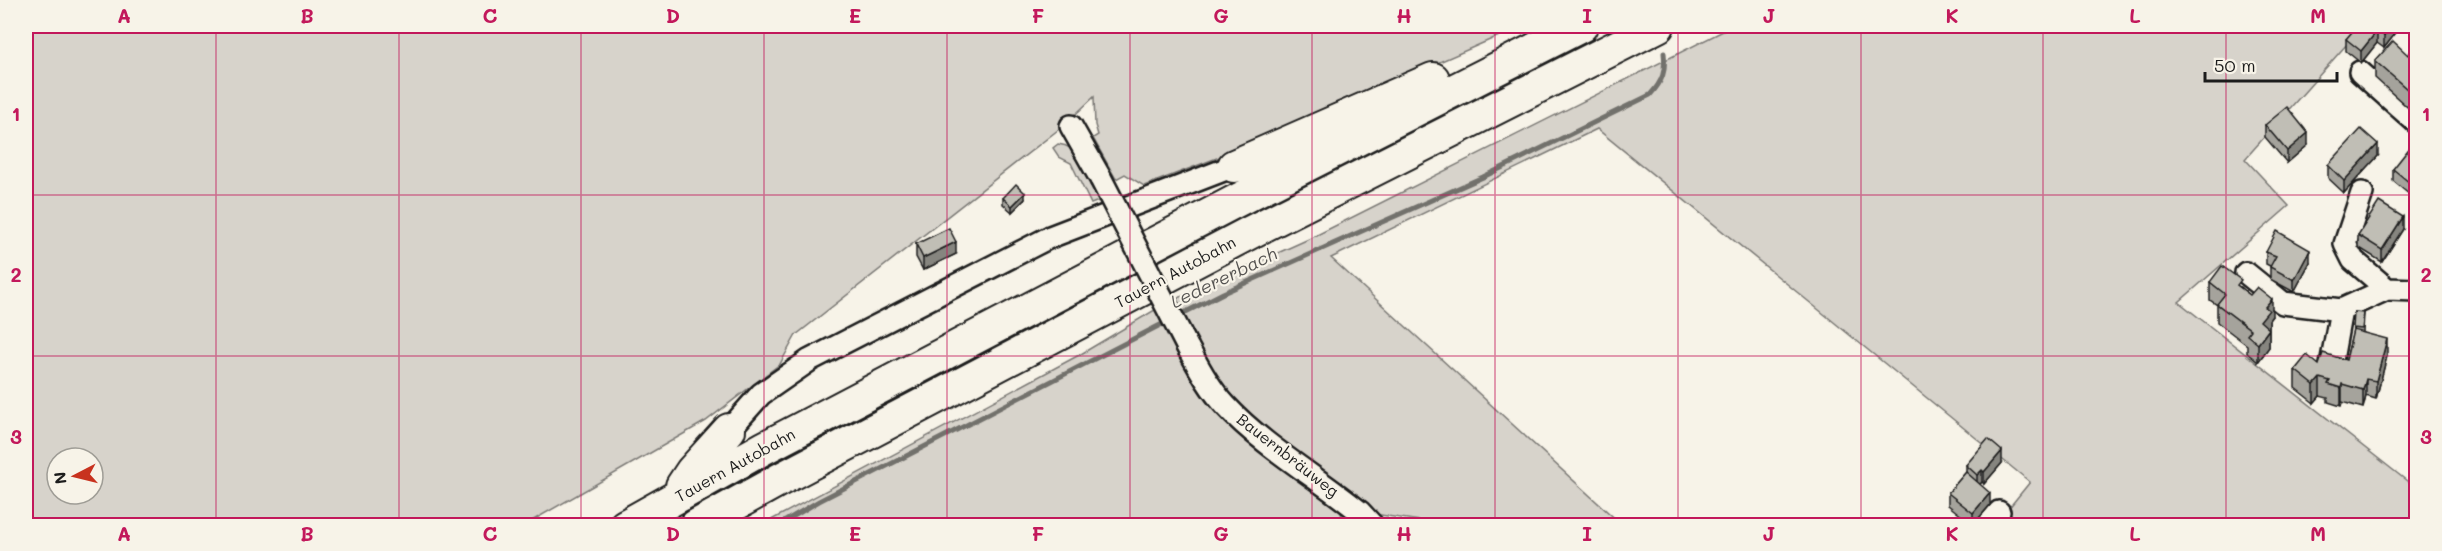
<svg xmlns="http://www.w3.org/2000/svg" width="2442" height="551" font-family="Mali,sans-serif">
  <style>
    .green { fill: #d7d3cb; stroke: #7a7874; stroke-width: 1.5; fill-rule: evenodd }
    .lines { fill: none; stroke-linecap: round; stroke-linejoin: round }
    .stream { stroke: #72716c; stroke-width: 5 }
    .minor-casing { stroke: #1c1c1c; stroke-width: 26 }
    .highway-casing { stroke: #1c1c1c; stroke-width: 36 }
    .minor { stroke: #f7f3e8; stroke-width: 21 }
    .highway { stroke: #f7f3e8; stroke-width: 32 }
    .minor-bridge-casing { stroke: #1c1c1c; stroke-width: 26; stroke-linecap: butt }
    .minor-bridge { stroke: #f7f3e8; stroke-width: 21 }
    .wall { fill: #a5a39c; stroke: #1c1c1c; stroke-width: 1.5 }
    .shaded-wall { fill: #86857f; stroke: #1c1c1c; stroke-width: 1.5 }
    .building { fill: #c0beb5; stroke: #1c1c1c; stroke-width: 1.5 }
    .grid { fill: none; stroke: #c2185b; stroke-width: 1.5; stroke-opacity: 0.55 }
    .labels { text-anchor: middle; stroke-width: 4.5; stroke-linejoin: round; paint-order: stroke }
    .street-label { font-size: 16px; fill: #1c1c1c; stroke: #f7f3e8 }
    .water-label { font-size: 18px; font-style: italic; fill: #565452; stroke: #f7f3e8 }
    .neatline { fill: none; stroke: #c2185b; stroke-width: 2 }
    .grid-label { font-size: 20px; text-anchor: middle; font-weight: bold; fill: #c2185b }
  </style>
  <rect width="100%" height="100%" fill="#f7f3e8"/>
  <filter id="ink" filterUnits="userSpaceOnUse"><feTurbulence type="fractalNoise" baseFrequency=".0167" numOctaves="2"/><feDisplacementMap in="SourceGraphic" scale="12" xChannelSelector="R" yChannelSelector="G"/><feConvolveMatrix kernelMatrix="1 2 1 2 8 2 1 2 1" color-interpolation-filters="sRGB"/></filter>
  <g filter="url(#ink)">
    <path class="green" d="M26,26H1522L1235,151L1144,186L1125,174L1116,179L1093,138L1098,135L1095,125L1094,97L1063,126L796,335L780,364L706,421L523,526L26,525ZM57,458H93V494H57Z
      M1733,26H2363L2245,159L2289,206L2179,302L2416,488V525H1995L2030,482L1597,129L1331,258L1622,525H1447L1367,513L1242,413L1216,380L1176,299L1311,238Z
      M1058,144C1085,147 1091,179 1101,200L1091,204L1071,163L1059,157L1053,148Z
      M1158,308L1185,361L1340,505L1343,525L760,526L1081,354Z"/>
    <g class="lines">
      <path class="stream" d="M1178,316L1223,293L1483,177L1650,95C1663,81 1666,71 1664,53
        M777,526L819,501L1170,320"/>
      <g class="minor-casing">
        <path id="minor" d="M2360,72L2416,122
          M1071,126L1101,179
          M2362,193L2345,244L2353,260L2387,289
          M2246,273L2283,303L2341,310L2387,289L2416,290
          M1188,348C1199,368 1210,389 1226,406C1263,446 1317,477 1360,512L1373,526
          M2331,365L2341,310
          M729,430L761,394L810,360L1050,237L1234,166
          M1987,526L1999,512"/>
      </g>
      <g class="highway-casing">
        <path id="highway" d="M1234,166L1433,79
          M682,486L692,471L729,430
          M625,526L764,448L1234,202L1581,26
          M696,526L779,480L1249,233L1658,26"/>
      </g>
      <use href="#minor" class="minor"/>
      <use href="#highway" class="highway"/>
      <g class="minor-bridge-casing">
        <path id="minor-bridge" d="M1101,179L1188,348"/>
      </g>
      <use href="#minor-bridge" class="minor-bridge"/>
    </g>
    <path class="wall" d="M2398,26V30L2384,48L2377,43L2361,63L2346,51V39Z
      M2416,45L2414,113L2375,78V61L2408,55Z
      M2265,125L2308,145L2287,163L2265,137Z
      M2416,149V200L2393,181V169Z
      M2378,156L2344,193L2328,178V165Z
      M1003,198L1025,199L1012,212L1003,204Z
      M2403,229L2382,262L2358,247V235Z
      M916,244L956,254L923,270L916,257Z
      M2266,252L2310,262L2294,292L2270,279V266L2266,264Z
      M2210,282L2241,287L2272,316L2269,320V347L2258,362L2247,353V345L2217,322V305L2210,300Z
      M2354,312L2364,313L2363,332L2387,356L2376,399L2366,396L2363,408L2342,402L2341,406L2328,402V398L2320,396L2314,403L2295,388V370L2346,360L2353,331Z
      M2002,463L1984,484L1982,482L1980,484L1990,505L1973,525L1948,505V493L1966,472V465Z"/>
    <path class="shaded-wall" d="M2393,26H2398V30L2384,48V36Z
      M2377,31V43L2361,63V51Z
      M2416,92V110L2414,113V95Z
      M2308,133V145L2287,163V151Z
      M2378,144V156L2344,193V181Z
      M1025,193V199L1012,212V206Z
      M2403,217V229L2382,262V250Z
      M956,242V254L923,270V258Z
      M2310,250V262L2294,292V280Z
      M2272,299V316L2269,320V328L2260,339V321L2265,307Z
      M2269,329V347L2258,362V344Z
      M2387,339V356L2376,399V381Z
      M2320,378V396L2314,403V385Z
      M2366,379V396L2363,408V390Z
      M2342,384V402L2341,406V388Z
      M2002,451V463L1984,484V472Z
      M1982,470V482L1977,487V475Z
      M1990,493V505L1973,525V513Z"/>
    <path class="building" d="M2357,26H2393L2384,36L2377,31L2361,51L2346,39Z
      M2393,41L2408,55L2416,45V92L2414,95L2375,61Z
      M2287,107L2308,133L2287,151L2265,125Z
      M2361,129L2378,144L2344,181L2328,165Z
      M2412,145L2416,149V188L2393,169Z
      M1016,184L1025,193L1012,206L1003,198Z
      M2379,202L2403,217L2382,250L2358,235Z
      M949,228L956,242L923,258L916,244Z
      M2277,231L2310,250L2294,280L2270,267L2276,256L2266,252Z
      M2222,266L2241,280L2237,285L2250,295L2257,287L2272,299L2265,307L2269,310L2260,321L2269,329L2258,344L2247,335L2251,330L2217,304L2225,294L2210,282Z
      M2354,312L2364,313L2362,329L2353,328Z
      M2353,330L2387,339L2376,381L2366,379L2363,390L2342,384L2341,388L2328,384L2330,381L2320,378L2314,385L2295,370L2307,355L2319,365L2323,353L2346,360Z
      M1988,439L2002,451L1984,472L1982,470L1977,475L1966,465Z
      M1966,472L1990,493L1973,513L1948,493Z"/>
  </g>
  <path class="grid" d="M216,26V526M399,26V526M581,26V526M764,26V526M947,26V526M1130,26V526M1312,26V526M1495,26V526M1678,26V526M1861,26V526M2043,26V526M2226,26V526M26,195H2416M26,356H2416"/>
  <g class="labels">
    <g class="street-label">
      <text transform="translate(1175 272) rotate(-28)" y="6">Tauern Autobahn</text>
      <text transform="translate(1288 455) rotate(38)" y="6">Bauernbräuweg</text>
      <text transform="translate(735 465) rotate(-29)" y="6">Tauern Autobahn</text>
    </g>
    <g class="water-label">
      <text transform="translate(1224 278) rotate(-26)" y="6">Ledererbach</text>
    </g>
  </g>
  <rect width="2442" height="551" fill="none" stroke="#f7f3e8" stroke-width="66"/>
  <g transform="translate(75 476) rotate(263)"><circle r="28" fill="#f7f3e8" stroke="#9f9d96" stroke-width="1.5"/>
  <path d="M0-4.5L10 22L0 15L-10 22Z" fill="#c8321e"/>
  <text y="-9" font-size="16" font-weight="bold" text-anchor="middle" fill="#1c1c1c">N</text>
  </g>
  <path d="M2205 72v9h132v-9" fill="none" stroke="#1c1c1c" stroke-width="3"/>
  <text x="2214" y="72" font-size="18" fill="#1c1c1c" stroke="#f7f3e8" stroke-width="4.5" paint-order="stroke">50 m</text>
  <rect x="33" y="33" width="2376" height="485" class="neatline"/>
  <g class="grid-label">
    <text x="124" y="23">A</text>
    <text x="307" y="23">B</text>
    <text x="490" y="23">C</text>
    <text x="673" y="23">D</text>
    <text x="855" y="23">E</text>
    <text x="1038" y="23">F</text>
    <text x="1221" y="23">G</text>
    <text x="1404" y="23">H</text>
    <text x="1587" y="23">I</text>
    <text x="1769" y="23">J</text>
    <text x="1952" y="23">K</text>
    <text x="2135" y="23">L</text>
    <text x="2318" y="23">M</text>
    <text x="16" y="121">1</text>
    <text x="2426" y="121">1</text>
    <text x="16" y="282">2</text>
    <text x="2426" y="282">2</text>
    <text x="16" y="444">3</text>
    <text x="2426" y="444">3</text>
    <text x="124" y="541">A</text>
    <text x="307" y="541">B</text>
    <text x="490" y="541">C</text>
    <text x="673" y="541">D</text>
    <text x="855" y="541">E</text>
    <text x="1038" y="541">F</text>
    <text x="1221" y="541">G</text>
    <text x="1404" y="541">H</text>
    <text x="1587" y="541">I</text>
    <text x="1769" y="541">J</text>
    <text x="1952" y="541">K</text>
    <text x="2135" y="541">L</text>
    <text x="2318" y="541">M</text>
  </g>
</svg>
